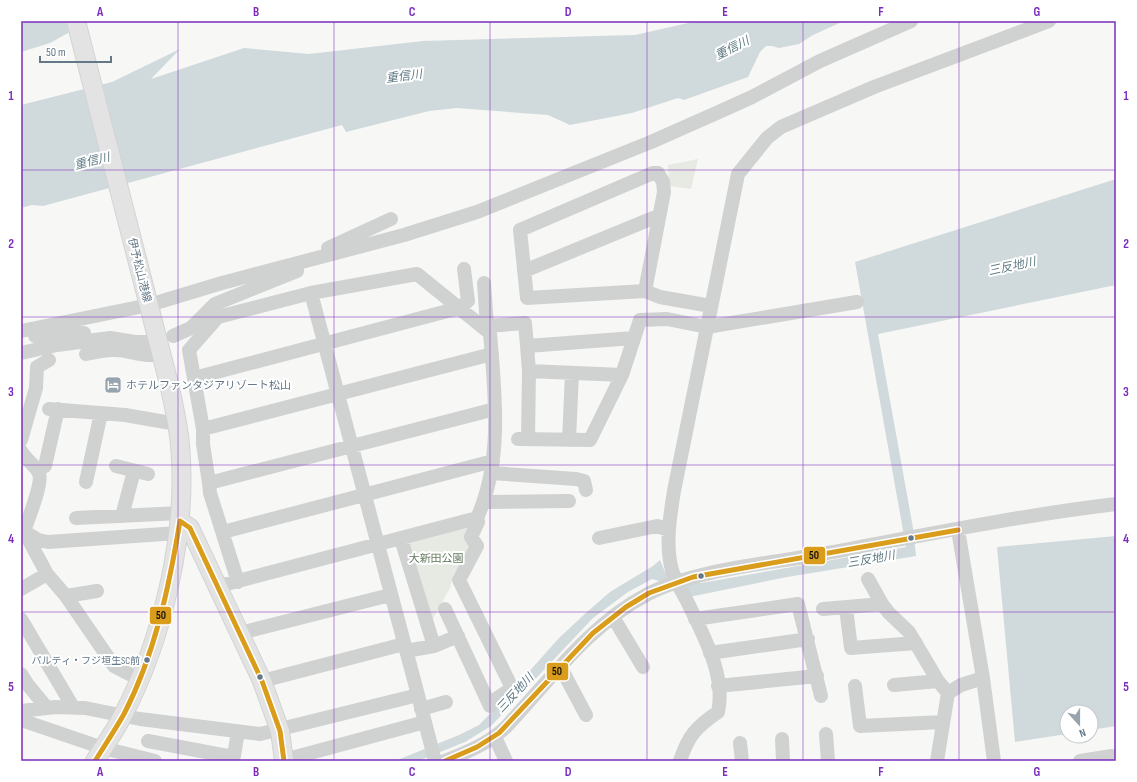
<svg xmlns="http://www.w3.org/2000/svg" width="1137" height="782" font-family="'Sofia Sans Condensed','Noto Sans JP',sans-serif">
  <style>
    .green { fill: #e6eae3 }
    .water { fill: #d0d9dc }
    .lines { fill: none; stroke-linecap: round; stroke-linejoin: round }
    .major-casing { stroke: #d2d4d4; stroke-width: 20 }
    .minor { stroke: #d0d2d2; stroke-width: 14 }
    .major { stroke: #e3e3e3; stroke-width: 18 }
    .bus-1-casing { stroke: #fff; stroke-width: 8 }
    .bus-1 { stroke: #da9d1b; stroke-width: 5 }
    .grid { fill: none; stroke: #7b2cbf; stroke-width: 1; stroke-opacity: 0.55 }
    .bus-dot { fill: #647888; stroke: #fff; stroke-width: 1.5 }
    .labels { text-anchor: middle; stroke-width: 4; stroke-linejoin: round; paint-order: stroke }
    .bus-label { font-size: 10px; fill: #647888; stroke: #fff; text-anchor: end }
    .street-label { font-size: 11px; fill: #647888; stroke: #fff }
    .poi-label { font-size: 11px; fill: #647888; stroke: #fff; text-anchor: start }
    .park-label { font-size: 11px; fill: #657a60; stroke: #fff }
    .water-label { font-size: 12px; font-style: italic; fill: #607b84; stroke: #fff }
    .line-badge { stroke: #fff; stroke-width: 1.5 }
    .pale-badge-label { font-size: 11px; text-anchor: middle; font-weight: bold; fill: #111 }
    .neatline { fill: none; stroke: #7b2cbf; stroke-width: 1.5 }
    .grid-label { font-size: 13px; text-anchor: middle; font-weight: bold; fill: #7b2cbf }
  </style>
  <rect width="100%" height="100%" fill="#f7f7f5"/>
  <path class="green" d="M698,159L691,189L669,186L668,165Z
    M469,523L474,545L453,575L450,588L428,627L405,540Z"/>
  <path class="water" d="M25,21H90L50,43L21,52V25Z
    M697,21H844L813,35L799,44L779,48L772,46H766L760,52L748,77L684,100L678,98L632,113L570,125L548,115L457,108L429,111L346,132L342,125L43,206L32,205L21,208V105L112,82L180,49L151,79L244,48L309,54L423,41L635,35Z
    M1116,179V285L878,334L913,528L916,556L787,577L689,597L684,588L652,579L628,592L593,618L491,726L465,742L418,761H395L459,735L479,725L501,703L559,638L587,612L610,592L653,566L660,560L665,572L701,583L906,547L855,262Z
    M1116,536V726L1091,730V712H1067V734L1015,742L997,547Z"/>
  <g class="lines">
    <g class="major-casing">
      <path id="major" d="M76,21L168,380C173,401 178,423 180,445C188,531 163,639 123,715C115,731 104,746 95,761
        M180,521L190,528L262,681L280,731L284,761"/>
    </g>
    <path class="minor" d="M328,248L391,219
      M524,271L658,216
      M484,283L487,326L525,323L527,346L634,338
      M645,291L664,192L663,182L658,173H653L520,230L527,298L645,291L660,297L711,306
      M21,331L149,305L222,283L404,235L477,212L651,142L721,111L752,97L820,61L911,21
      M35,336L84,333
      M173,336L191,328L215,304L297,271
      M527,346L529,371L622,375L640,320L667,319L707,327L857,302
      M21,353L57,345L110,338L135,342H148
      M86,354C95,352 105,350 114,350C131,350 144,358 161,354
      M194,378L459,308L468,301L464,269
      M49,409L125,415L177,424
      M203,429L492,354
      M518,439L590,440L622,375
      M528,439L529,371
      M21,440L36,388L37,367L49,360
      M569,440L572,373
      M21,451C25,459 35,465 39,473C43,484 28,519 24,531L47,574L66,596L114,666L139,679
      M45,466L58,409
      M116,466L148,474
      M491,473L576,479L584,481L586,490
      M86,482L101,413
      M209,483L203,444V429L189,350L218,317L311,293L417,274L490,333C495,394 503,461 477,518L219,586
      M484,502L569,501
      M122,516L134,471
      M76,518L180,513
      M477,518L478,522L471,537L477,546L459,580L512,688L489,704
      M958,530L983,678L994,761
      M25,532L38,540L48,542L178,533
      M223,532L493,461
      M599,538L657,526L669,530
      M401,539L434,646
      M868,579L882,604L889,613L909,632L938,681L948,693
      M238,582L210,493L209,483L495,409
      M21,589L47,574
      M66,596L97,591
      M846,608L851,648L916,643
      M445,609L490,706
      M823,609L882,604
      M613,617L643,667
      M21,619L73,707
      M695,619L798,604L821,696
      M240,633L390,595
      M406,651L434,646L458,636
      M710,653L808,639
      M561,668L586,715
      M21,674L28,685L47,708
      M262,681L404,644
      M894,685L938,681
      M718,686L817,676
      M855,686L860,726L943,722
      M418,695L435,761
      M421,709L446,702
      M21,711L55,707L85,708L140,719L260,734L418,695L311,293
      M21,720L103,748L155,761
      M826,734L828,761
      M495,737L506,761
      M782,739L783,761
      M148,741L233,757
      M740,743L742,761
      M284,760L425,722
      M233,761L238,732
      M445,761C467,752 488,744 506,727C550,680 590,624 648,594C694,570 765,564 816,555C915,537 1015,516 1116,504
      M680,761C688,736 696,727 718,712C726,676 704,637 689,605C683,593 676,583 672,570C665,545 670,516 674,491L738,174L767,138L781,127L874,87L1049,21
      M937,761L948,693L961,685L983,678
      M1080,761L1112,756L1113,761"/>
    <use href="#major" class="major"/>
    <g class="bus-1-casing">
      <path id="bus-1" d="M95,761C105,745 115,730 124,714C155,654 169,587 180,521L190,528L262,681L280,731L284,761
        M445,761L477,747L499,733L593,633L626,607L649,593L693,577L958,530"/>
    </g>
    <use href="#bus-1" class="bus-1"/>
  </g>
  <path class="grid" d="M178,21V761M334,21V761M490,21V761M647,21V761M803,21V761M959,21V761M21,170H1116M21,317H1116M21,465H1116M21,612H1116"/>
  <defs>
    <g id="hotel-square" transform="scale(0.9)"><rect x="-9" y="-9" width="18" height="18" rx="4" fill="#97a4ae" stroke="#fff"/><path d="M-6-4.5h1.5V1H6V5H4.5V3h-9V5H-6ZM-4 0a1.8 1.8 0 1 1 3.6 0ZM.5 0V-2.5h3Q6-2.5 6 0Z" fill="#fff"/></g>
  </defs>
  <g fill-rule="evenodd">
    <use href="#hotel-square" x="113" y="385"/>
  </g>
  <g class="bus-dot">
    <circle cx="911" cy="538" r="3.5"/>
    <circle cx="701" cy="576" r="3.5"/>
    <circle cx="147" cy="660" r="3.5"/>
    <circle cx="260" cy="677" r="3.5"/>
  </g>
  <g class="labels">
    <g class="bus-label">
      <text x="140" y="664">パルティ・フジ垣生SC前</text>
    </g>
    <g class="street-label">
      <text transform="translate(140 270) rotate(76)" y="4">伊予松山港線</text>
    </g>
    <g class="poi-label">
      <text x="126" y="389">ホテルファンタジアリゾート松山</text>
    </g>
    <g class="park-label">
      <text x="436" y="562">大新田公園</text>
    </g>
    <g class="water-label">
      <text transform="translate(732 48) rotate(-27)" y="4">重信川</text>
      <text transform="translate(404 76) rotate(-7)" y="4">重信川</text>
      <text transform="translate(92 161) rotate(-14)" y="4">重信川</text>
      <text transform="translate(1012 266) rotate(-12)" y="4">三反地川</text>
      <text transform="translate(871 559) rotate(-10)" y="4">三反地川</text>
      <text transform="translate(515 693) rotate(-47)" y="4">三反地川</text>
    </g>
  </g>
  <g class="line-badge">
    <rect x="803" y="546" width="23" height="19" rx="4" fill="#da9d1b"/>
    <rect x="149" y="606" width="23" height="19" rx="4" fill="#da9d1b"/>
    <rect x="546" y="662" width="23" height="19" rx="4" fill="#da9d1b"/>
  </g>
  <g class="pale-badge-label">
    <text x="814" y="559">50</text>
    <text x="161" y="619">50</text>
    <text x="557" y="675">50</text>
  </g>
  <rect width="1137" height="782" fill="none" stroke="#ffffff" stroke-width="44"/>
  <g transform="translate(1079 724) rotate(159)"><circle r="19" fill="#ffffff" stroke="#c1c9cf"/>
  <path d="M0-3L7 15L0 10L-7 15Z" fill="#97a4ae"/>
  <text y="-6" font-size="11" font-weight="bold" text-anchor="middle" fill="#647888">N</text>
  </g>
  <path d="M40 56v6h71v-6" fill="none" stroke="#647888" stroke-width="2"/>
  <text x="46" y="56" font-size="12" fill="#647888" stroke="#ffffff" stroke-width="3" paint-order="stroke">50 m</text>
  <rect x="22" y="22" width="1093" height="738" class="neatline"/>
  <g class="grid-label">
    <text x="100" y="16">A</text>
    <text x="256" y="16">B</text>
    <text x="412" y="16">C</text>
    <text x="568" y="16">D</text>
    <text x="725" y="16">E</text>
    <text x="881" y="16">F</text>
    <text x="1037" y="16">G</text>
    <text x="11" y="100">1</text>
    <text x="1126" y="100">1</text>
    <text x="11" y="248">2</text>
    <text x="1126" y="248">2</text>
    <text x="11" y="396">3</text>
    <text x="1126" y="396">3</text>
    <text x="11" y="543">4</text>
    <text x="1126" y="543">4</text>
    <text x="11" y="691">5</text>
    <text x="1126" y="691">5</text>
    <text x="100" y="776">A</text>
    <text x="256" y="776">B</text>
    <text x="412" y="776">C</text>
    <text x="568" y="776">D</text>
    <text x="725" y="776">E</text>
    <text x="881" y="776">F</text>
    <text x="1037" y="776">G</text>
  </g>
</svg>
